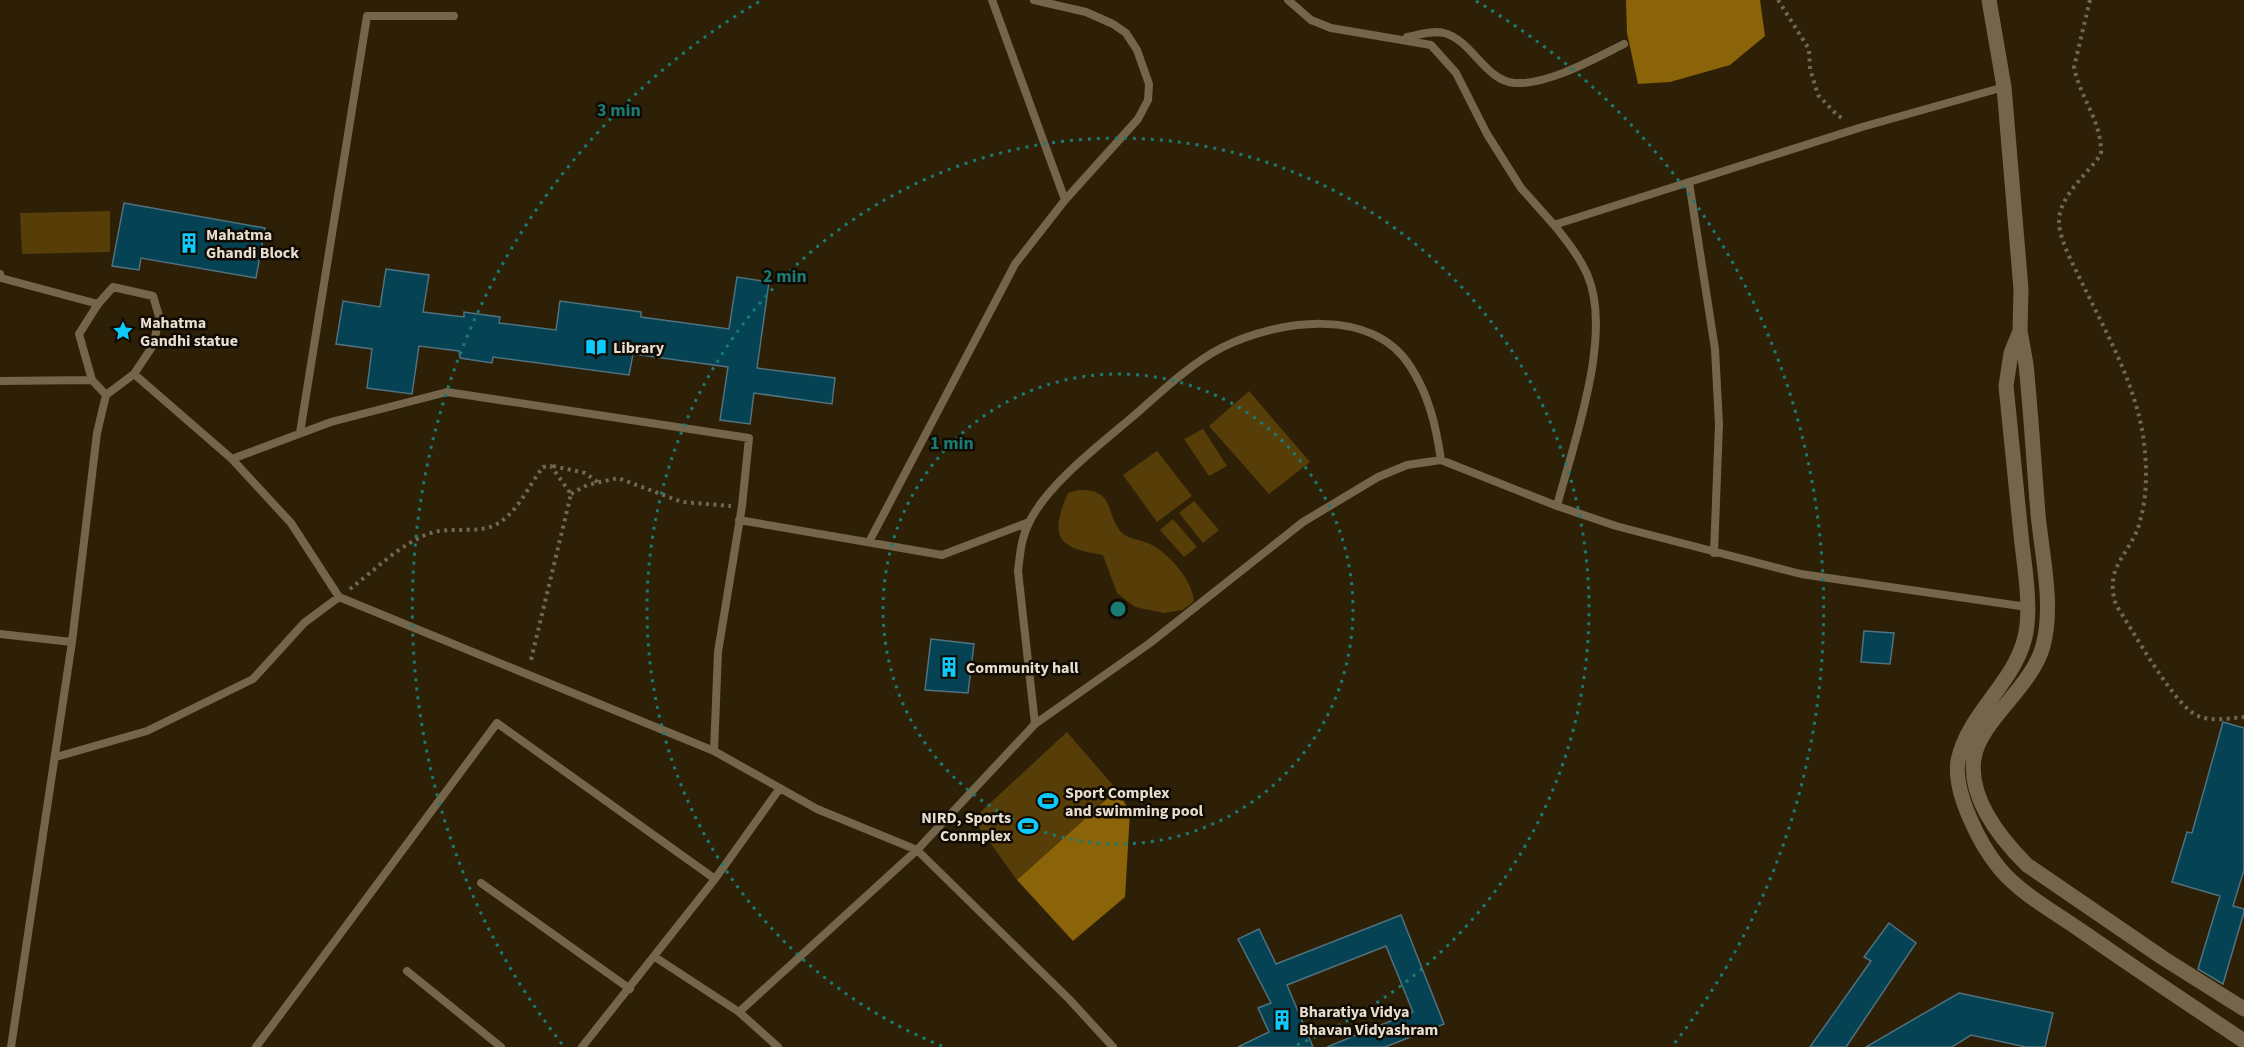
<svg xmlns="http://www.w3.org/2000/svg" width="2244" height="1047" font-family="'Source Sans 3',sans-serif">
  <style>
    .green { fill: #573d07 }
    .water { fill: #8b6308 }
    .building { fill: #044254; stroke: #50717e; stroke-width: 1.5 }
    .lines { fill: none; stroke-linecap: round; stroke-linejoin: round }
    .path { stroke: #736752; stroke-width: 4; stroke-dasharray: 3 4.5; stroke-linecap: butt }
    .service { stroke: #74654b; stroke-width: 8 }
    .minor { stroke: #74654b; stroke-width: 15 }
    .ring { fill: none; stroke: #1a7b73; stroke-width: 3; stroke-dasharray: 3 6 }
    .labels { text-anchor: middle; stroke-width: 5; stroke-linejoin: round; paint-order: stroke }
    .poi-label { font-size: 16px; font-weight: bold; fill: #e7ded0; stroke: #110b03; text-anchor: start }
    .centre { fill: #1a7b73; stroke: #110b03; stroke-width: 3 }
    .ring-label { font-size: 18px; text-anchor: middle; font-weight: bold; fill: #1a7b73; stroke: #110b03; stroke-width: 5; stroke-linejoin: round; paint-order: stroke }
  </style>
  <rect width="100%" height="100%" fill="#2d2007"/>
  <path class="green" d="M110,211V252L22,254L20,213Z
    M1249,391L1310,462L1269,494L1209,426Z
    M1203,429L1227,466L1209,476L1184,439Z
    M1157,451L1192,496L1157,522L1123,475Z
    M1079,490C1116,489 1105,514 1121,532C1128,540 1141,539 1150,544C1170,554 1192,580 1194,601L1183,610L1164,613L1135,607L1117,593L1103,555C1057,548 1049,537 1068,493Z
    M1194,501L1219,530L1203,543L1179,513Z
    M1173,519L1197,547L1184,557L1160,530Z
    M1067,732L1117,790L1017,880L973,819Z"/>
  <path class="water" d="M1626,0H1760L1765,36L1730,65L1670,82L1638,84L1627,33Z
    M1117,790L1130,812L1125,897L1073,941L1017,880Z"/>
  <path class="building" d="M124,203L265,228L256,278L141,258L139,270L112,266Z
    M386,269L429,275L423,312L464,317V312L500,317L499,323L556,330L560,301L641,312V317L729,329L737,277L769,282L757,368L835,378L832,404L754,393L750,424L720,420L728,367L633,354L629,375L493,357L492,363L460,358L459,351L419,346L412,394L367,388L372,349L336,344L343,301L380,307Z
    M1864,631L1894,633L1890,664L1861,662Z
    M931,639L974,644L968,693L925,690Z
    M2223,722L2244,728V870L2233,906L2244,909V912L2223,984L2198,969L2220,896L2172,882L2187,832L2192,833Z
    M1401,915L1444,1024L1385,1047H1327L1413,1012L1386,946L1287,985L1313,1047H1238L1269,1032L1258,1008L1271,1003L1238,939L1259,929L1276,964Z
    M1889,923L1916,943L1846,1047H1810L1871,961L1864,957Z
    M1959,993L2053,1013L2045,1047H2026L1971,1035L1952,1047H1866Z"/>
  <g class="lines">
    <path class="path" d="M1778,0L1809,49L1810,69L1818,95L1838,116L1845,119
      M2090,0L2074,67C2080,98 2102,121 2101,154C2088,174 2058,196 2059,223C2060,242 2076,270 2084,287C2107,334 2134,382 2143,435C2147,464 2148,493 2140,521C2132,554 2103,565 2116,605C2132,629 2175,707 2198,716C2212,722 2230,718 2244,717
      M553,466L585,473L599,483
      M571,494L587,485L618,478L682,502L731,506
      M350,589C375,570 403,541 434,532C454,527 479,534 497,524C518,512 529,485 543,467L551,466L571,494L530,664"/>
    <path class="service" d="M992,0L1065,200
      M1288,0L1311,20L1331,28L1431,45L1456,73L1487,134L1521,188L1554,225
      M1407,37C1418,35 1433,30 1444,33C1472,40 1485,81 1515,83C1548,85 1594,59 1624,44
      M2004,87L1862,127L1554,225C1566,240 1579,256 1587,274C1614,334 1573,444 1557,506L1616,526L1801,574L2027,607
      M1689,182L1715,349L1719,424L1714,553
      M0,274L1,278L98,304
      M134,374L232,459L291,523L339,597
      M0,381L92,380
      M300,433L367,16H454
      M232,459L331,422L447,392L749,438L742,506L718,652L714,751
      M739,520L942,555L1029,522
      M869,542L1015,264L1065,200L1138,119L1148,100L1149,84L1137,50L1126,33L1113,24L1086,12L1034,0
      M0,634L72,642
      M1035,724L1018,571C1020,555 1021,538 1029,523C1045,487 1099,445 1130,419C1159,394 1188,365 1223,347C1278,320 1371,306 1410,366C1429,395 1436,426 1441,460
      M56,757L147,731L253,679L304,623L339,597L714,751L817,809L917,850L1069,999L1113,1047
      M481,883L630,989
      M655,957L739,1012
      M407,971L501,1047
      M11,1047L72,642L97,433L106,395L134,374L154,344L159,316L153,296L113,287L98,304L79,334L92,380L106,395
      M256,1047L497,723L715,879
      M582,1047L715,879L780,788
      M778,1047L739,1012L917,850L1035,724L1150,643L1303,522L1378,477L1407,465L1441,460L1557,506"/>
    <path class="minor" d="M1989,0L2004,87L2021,289L2020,331L2026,364C2031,414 2034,464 2038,514C2042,556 2054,605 2043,646C2032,687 1980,721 1974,758C1968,798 2001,839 2027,865L2163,958L2244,1009
      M2020,331L2011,353L2006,386C2011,436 2016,485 2021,535C2024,564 2030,596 2027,625C2022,679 1968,710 1958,761C1953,792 1980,845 2000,869C2021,894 2056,913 2083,932C2136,969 2190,1005 2244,1041"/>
  </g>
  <g class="ring">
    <circle cx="1118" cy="609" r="235"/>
    <path d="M942 1046A471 471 0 1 1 1294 1046"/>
    <path d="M562 1044A706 706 0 0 1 760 1M1476 1A706 706 0 0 1 1674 1044"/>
  </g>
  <defs>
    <g id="building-bare" transform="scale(1.62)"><path d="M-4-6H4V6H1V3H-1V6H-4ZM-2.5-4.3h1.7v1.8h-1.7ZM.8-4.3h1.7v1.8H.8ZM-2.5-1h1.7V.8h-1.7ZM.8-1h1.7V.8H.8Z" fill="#0dcafa" stroke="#110b03" stroke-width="2.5" paint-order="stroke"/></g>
    <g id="sight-bare" transform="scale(1.62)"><path d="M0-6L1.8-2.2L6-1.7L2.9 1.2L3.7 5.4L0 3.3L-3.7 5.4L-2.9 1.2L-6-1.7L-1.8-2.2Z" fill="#0dcafa" stroke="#110b03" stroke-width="2.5" paint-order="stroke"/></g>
    <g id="library-bare" transform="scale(1.62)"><path d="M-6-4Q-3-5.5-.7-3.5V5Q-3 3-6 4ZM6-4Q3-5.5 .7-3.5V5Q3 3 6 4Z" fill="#0dcafa" stroke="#110b03" stroke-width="2.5" paint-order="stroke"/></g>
    <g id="stadium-bare" transform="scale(1.62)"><path d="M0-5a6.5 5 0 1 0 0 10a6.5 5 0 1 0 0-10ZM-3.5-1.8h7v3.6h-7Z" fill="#0dcafa" stroke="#110b03" stroke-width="2.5" paint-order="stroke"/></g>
  </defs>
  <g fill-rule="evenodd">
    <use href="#building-bare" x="189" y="243"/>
    <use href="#sight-bare" x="123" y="331"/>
    <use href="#library-bare" x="596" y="347"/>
    <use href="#building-bare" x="949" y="667"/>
    <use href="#stadium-bare" x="1048" y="801"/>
    <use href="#stadium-bare" x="1028" y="826"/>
    <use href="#building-bare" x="1282" y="1020"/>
  </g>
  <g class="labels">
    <g class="poi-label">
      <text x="206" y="240">Mahatma<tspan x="206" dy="18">Ghandi Block</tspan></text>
      <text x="140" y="328">Mahatma<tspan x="140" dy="18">Gandhi statue</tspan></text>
      <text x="613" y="353">Library</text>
      <text x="966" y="673">Community hall</text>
      <text x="1065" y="798">Sport Complex<tspan x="1065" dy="18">and swimming pool</tspan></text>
      <text x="1011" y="823" text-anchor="end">NIRD, Sports<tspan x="1011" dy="18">Conmplex</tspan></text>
      <text x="1299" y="1017">Bharatiya Vidya<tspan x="1299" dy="18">Bhavan Vidyashram</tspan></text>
    </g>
  </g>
  <circle cx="1118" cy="609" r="9" class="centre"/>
  <g class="ring-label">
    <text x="619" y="116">3 min</text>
    <text x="785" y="282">2 min</text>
    <text x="952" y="449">1 min</text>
  </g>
</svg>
